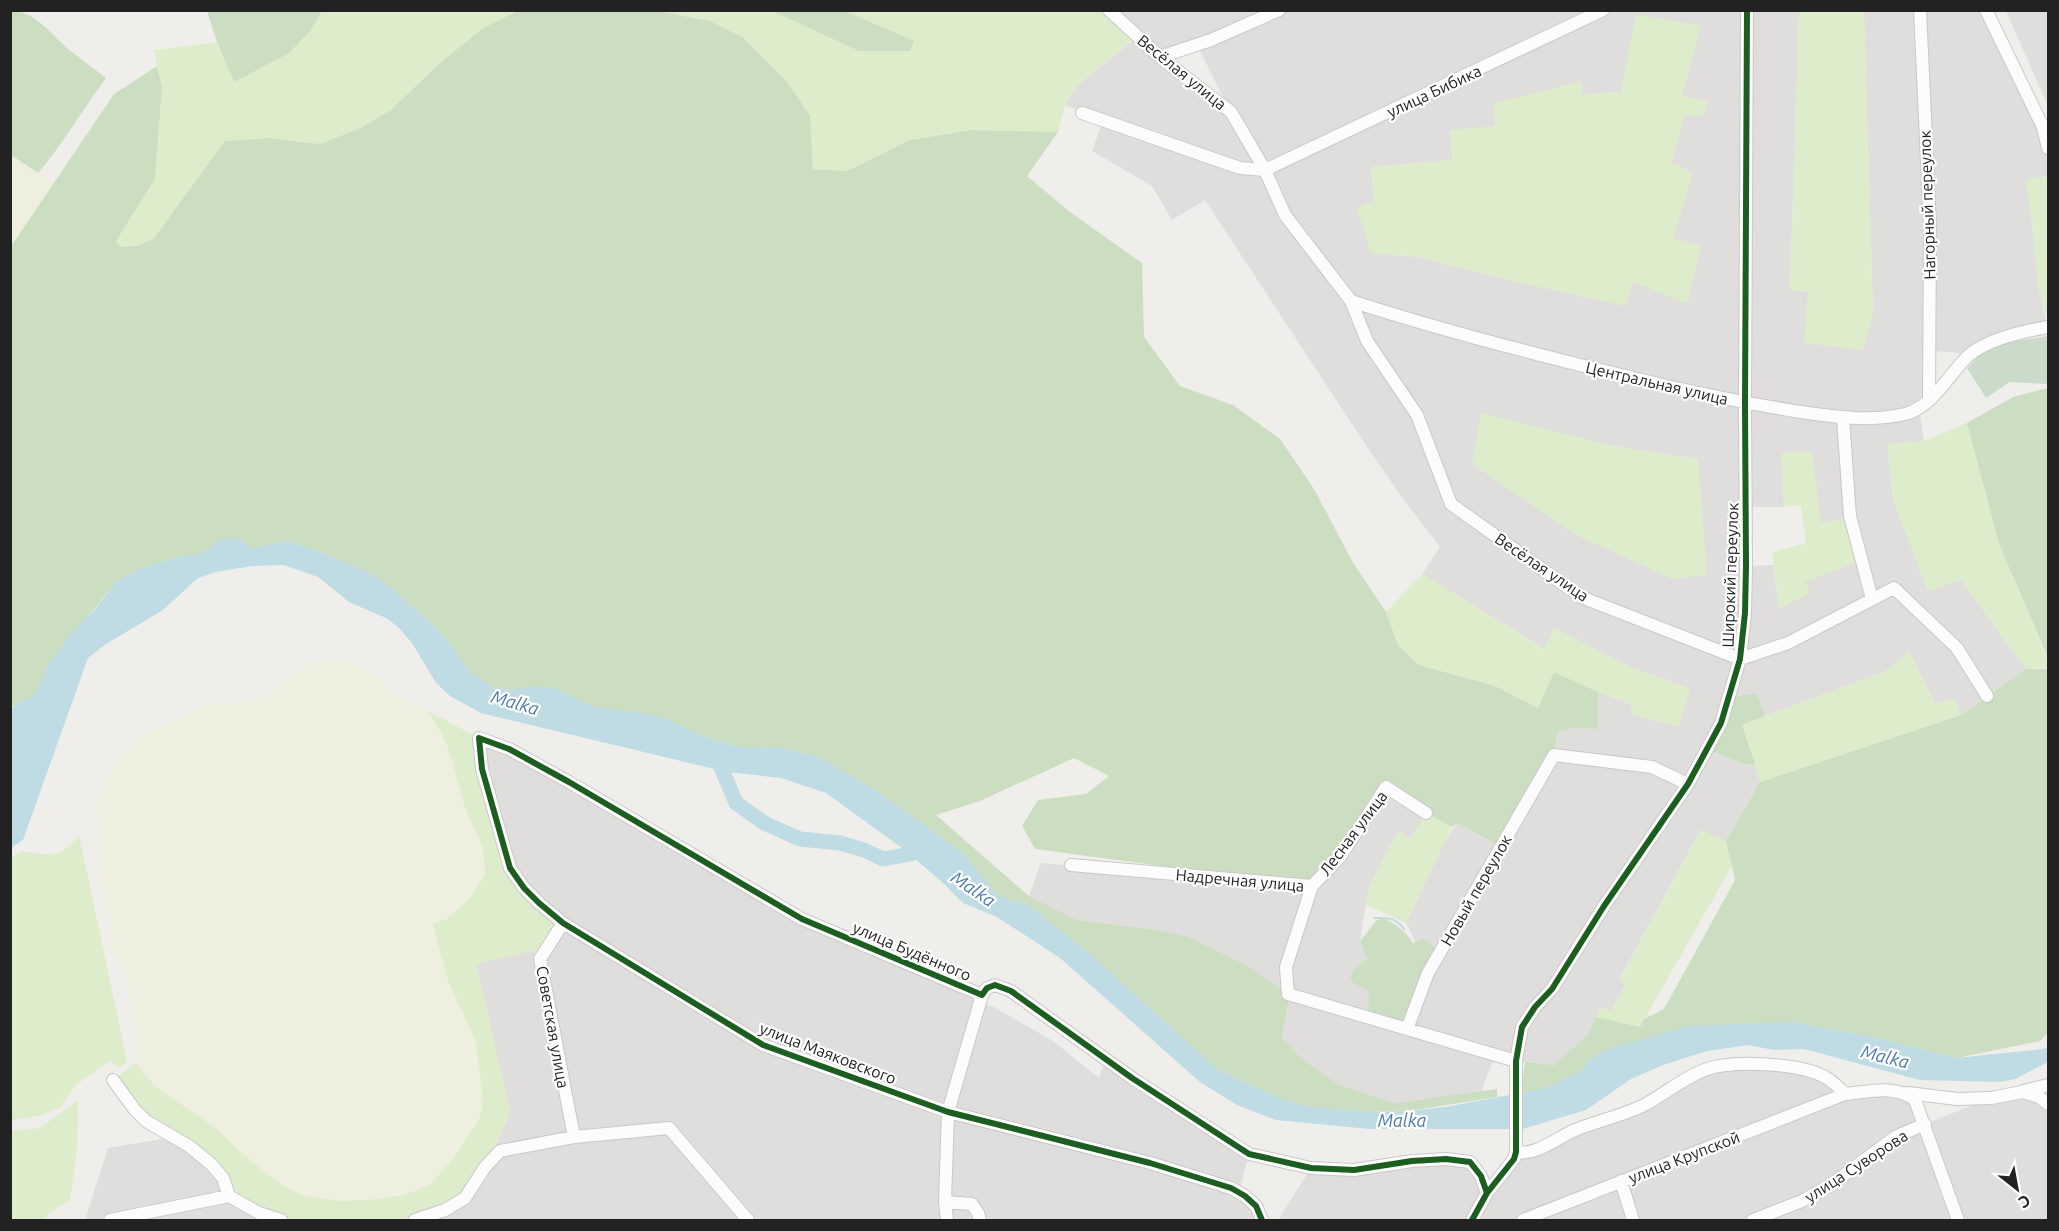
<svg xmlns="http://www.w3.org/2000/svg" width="2059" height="1231" font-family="Ubuntu,sans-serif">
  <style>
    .residential { fill: #dfdedc; fill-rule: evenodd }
    .farmland { fill: #efefdf }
    .grass { fill: #ddeccb }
    .forest { fill: #cbdec1 }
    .cemetery { fill: #cadbca }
    .water { fill: #bfdbe3 }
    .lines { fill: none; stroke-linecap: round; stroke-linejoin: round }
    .stream { stroke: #bfdbe3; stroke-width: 2 }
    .river { stroke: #bfdbe3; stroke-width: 15 }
    .minor-casing { stroke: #c9c8c7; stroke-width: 14 }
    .minor { stroke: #fdfcfc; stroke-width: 12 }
    .cycleway-casing { stroke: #fff; stroke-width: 10 }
    .cycleway { stroke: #1b5e20; stroke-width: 6 }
    .labels { text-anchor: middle; stroke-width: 4.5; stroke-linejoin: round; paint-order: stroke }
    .street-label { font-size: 16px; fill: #222; stroke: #fff }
    .water-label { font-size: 18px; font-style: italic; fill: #4a7aab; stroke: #fff }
  </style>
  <rect width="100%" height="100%" fill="#f0eeeb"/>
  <path class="residential" d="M1109,11H1799L1790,290L1808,292L1862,350L1873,314L1864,11H1986L2048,148V176L2027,179L2039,291L2048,327L1968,356L1953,352L1930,351L1929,399L1919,408L1924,441L1887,444L1893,500L1928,590L1961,580L2026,669L1961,715L1955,698L1935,704L1909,652L1886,671L1765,716L1757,693L1729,697L1744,764H1755L1760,782L1726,841L1700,831L1619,980L1626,984L1611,1011L1600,1008L1589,1033L1555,1065L1516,1061L1495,1055L1481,1092L1396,1103L1339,1085L1301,1058L1282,1038L1288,1007L1158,930L1077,920L1029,896L1041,863L1312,886L1386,787L1426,813L1411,839L1398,831L1368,890L1360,941L1367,959L1357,966L1353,983L1369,992L1416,942L1406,923L1446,839L1457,823L1500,847L1554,756L1558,732L1573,728L1597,729L1598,692L1631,704L1690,689L1628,666L1554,628L1545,649L1422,574L1440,547L1404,500L1367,447L1205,200L1172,220L1152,186L1092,151L1103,121L1065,105L1076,86L1137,37ZM1197,45L1230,111L1161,57ZM1581,81V96L1608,92L1621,93L1682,96L1708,102L1685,114L1671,163L1693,172L1672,238L1633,282L1625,305L1513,281L1419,257L1371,253L1374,200L1371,167L1452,160L1495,126ZM1619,447L1698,459L1473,464ZM1782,452L1821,523L1845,519L1805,582L1779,608L1773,565L1747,566L1746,507H1784Z
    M2006,11H2048V106Z
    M479,738L802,919L982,995L980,1005L992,1006L1053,1041L1099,1078L1106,1059L1249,1154L1239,1192L1262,1220H415L500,1151L495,1147L510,1112L476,964L531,951L524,888L499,828L491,771L481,758Z
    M1724,1065L1810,1072L1846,1094L1906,1093L1925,1124L1991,1098L2039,1097L2048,1094V1220H1278L1311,1168L1470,1162L1488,1192L1528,1153Z
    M174,1137L281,1220H85L108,1148Z"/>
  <path class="farmland" d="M11,155L53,183L11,248Z
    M331,659L358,665L376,678L394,696L426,710L439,729L447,744L466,810L483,847L485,873L471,897L447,919L464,1013L476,1041L483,1103L480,1118L453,1159L432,1183L404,1195L381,1199L342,1201L318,1199L303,1196L282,1185L253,1163L213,1126L156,1087L135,1063L139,1054L137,1037L131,1011L128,981L123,965L115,954L101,877V849L97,801L112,768L145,733L162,727L175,719L209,705L232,704L272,693L298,671L312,662Z"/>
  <path class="grass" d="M322,11H514L429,71L377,126L320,144L269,138L225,141L154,238L137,246L121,247L116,241L155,179L162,87L154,50L217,42L234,82L311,30Z
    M658,11H772L859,51L914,42L845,11H1109L1137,36L1076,86L1065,105L1058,132L970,130L910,140L847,171L813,169L810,114L786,81L745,38L710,21Z
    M1799,11H1864L1873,314L1863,350L1804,343L1808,292L1790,290Z
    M1636,14L1701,26L1682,96L1708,102L1704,116L1685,115L1671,163L1693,172L1673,238L1701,246L1687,303L1633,282L1625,306L1513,281L1419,257L1371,253L1357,208L1374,200L1371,167L1452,160L1450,130L1495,126L1494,103L1581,81L1582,95L1608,92L1621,93Z
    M2048,176V321L2039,291L2027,179Z
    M1481,413L1619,447L1698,459L1707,575L1673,579L1578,536L1472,464Z
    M1967,423L1999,544L2048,660V668L2026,669L1961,580L1928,591L1893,500L1887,444L1924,441Z
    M1812,451L1821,523L1845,519L1861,560L1805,582L1810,593L1779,609L1772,552L1806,543L1801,505L1784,507L1782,452Z
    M1422,574L1544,649L1555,628L1628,666L1690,689L1679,727L1631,714V704L1598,692L1554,672L1538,708L1495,686L1419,665L1398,645L1386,612Z
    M1909,652L1935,704L1955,698L1961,715L1760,782L1742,725L1886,671Z
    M426,710L479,738L510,868L563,923L540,959L531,951L476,964L510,1112L495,1146L500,1151L465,1198L415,1220H281L229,1196L223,1178L165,1131L113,1080L135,1063L156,1087L213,1126L253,1163L282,1185L303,1196L342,1201L381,1199L404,1195L422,1188L432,1183L453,1159L480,1118L483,1103L476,1041L448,981L433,924L447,919L471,897L485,873L483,847L466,810L447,744L439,729Z
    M1426,813L1452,827L1406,923L1366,905L1368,890L1398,831L1411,839Z
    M1701,830L1726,841L1733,864L1640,1027L1596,1017L1600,1008L1611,1011L1626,985L1619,981Z
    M79,835L127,1061L121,1068L110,1061L76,1085L61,1107L40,1116L11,1120V858L21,851C50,855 59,860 79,835Z
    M78,1100L77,1151L70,1200L50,1213L45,1220H11V1131L40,1128Z"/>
  <path class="forest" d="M10,11C36,10 53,37 72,52C83,61 95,69 106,78C83,109 63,144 38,173L11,155Z
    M207,11V10L322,11L311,30L289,53L234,82L217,42Z
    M517,11H657L710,21L744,38L786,81L810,115L813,169L847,171L910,140L970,130L1058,132L1027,176L1070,212L1142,263L1144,337L1180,386L1233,405L1280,439L1314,489L1352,561L1386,612L1398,645L1419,665L1495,686L1538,708L1554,672L1598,692V729L1573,728L1558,732L1554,755L1501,847L1457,823L1452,827L1426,813L1386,787L1312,886L1035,849L1022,826L1038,800L1086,794L1109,776L1074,758L980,801L936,815L1029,896L1077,920L1158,930L1188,937L1246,965L1288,994C1289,1009 1284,1023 1282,1038L1301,1058L1339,1085L1396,1103L1497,1089V1097L1408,1111L1365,1112L1311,1107L1278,1098L1217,1069L1090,954L1027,904L1012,901L995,893L964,854L878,792L819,757L776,747L752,748L729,745L697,734L667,719L596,708L553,688L507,690L491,686L468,671L453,647L432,624L388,586L370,573L320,552L286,541L251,548L241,540L222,539L201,554L178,557L137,570L117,581L48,665L34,697L24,700L17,707L11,706L10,248L114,94L157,66L162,87L155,179L116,241L121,247L137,246L154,238L225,141L269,138L320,144L361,128L391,110L433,69L482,29Z
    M772,11H845L914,41L910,51H859Z
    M2048,388V658L1999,544L1967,423L2013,397Z
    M2026,669H2048V1033L2040,1041L1956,1058L1872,1037L1791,1022L1591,1058L1582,1071L1542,1089L1521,1093L1525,1062L1555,1065L1589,1033L1596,1017L1640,1027L1644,1019L1664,1009L1735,880L1726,841L1760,782L1961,715Z
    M1757,693L1765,716L1742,725L1755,764H1744L1707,749L1729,697Z
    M1382,918C1396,924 1405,930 1413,943L1424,939L1440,951L1407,1029L1368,1018L1369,992L1353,983L1350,976L1357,966L1367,959L1360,941L1376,921Z"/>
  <path class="cemetery" d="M2048,336V384L2010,382L1986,398L1967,368L1980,355L2009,342Z"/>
  <path class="water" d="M232,538L241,540L251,548L286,541L320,552L370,573L388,586L432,624L453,647L468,671L491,686L507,690L538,686L553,688L596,708L642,713L667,719L697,734L729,745L752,748L776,747L819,757L878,792L964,854L995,893L1012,901L1027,904L1090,954L1217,1069L1278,1098L1311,1107L1365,1112L1408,1111L1445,1107L1542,1089L1582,1071L1591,1058L1605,1050L1690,1026L1791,1022L1872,1037L1956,1058L2043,1049L2048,1047V1062L2015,1079L1999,1082L1920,1080L1804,1049L1774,1050L1748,1045L1707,1051L1663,1065L1631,1079L1586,1110L1523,1129H1370L1276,1120L1237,1105L1200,1082L1060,958L997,917L963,903L941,881L902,848L826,793L781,778L727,772L481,713L450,696L436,683L412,643L400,629L388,619L349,602L318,577L284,565L252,566L216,572L198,578L163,610L106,644L88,658L23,840L11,848V709L24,700L34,697L48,665L71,634L96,608L117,581L137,570L178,557L201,554L222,539Z"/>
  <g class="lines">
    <path class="stream" d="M1374,918C1387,918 1395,917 1404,929"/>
    <path class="river" d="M716,755L736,803L766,824L800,839L840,843L864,850L883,859L910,854L919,851"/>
    <g class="minor-casing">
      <path id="minor" d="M1109,10L1160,57L1231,112L1265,170L1603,10
        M1920,10L1930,226L1929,399
        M1986,10L2043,127L2048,148
        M1160,57L1211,40L1279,10
        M1082,113L1240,168L1265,170L1285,215L1351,301L1367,341L1417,415L1451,504L1581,597L1740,659L1788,643L1894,588L1957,648L1987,696
        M1351,301C1456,335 1560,361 1667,386C1712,396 1756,405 1801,412C1836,417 1871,422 1905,414C1933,407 1949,374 1968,356C1986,340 2025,331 2048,327
        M1843,418L1850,516L1872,599
        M1071,865L1312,886L1286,967L1288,994L1516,1061
        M1312,886L1340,857L1386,787L1426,813
        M563,923L540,959L574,1137
        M1407,1029L1428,973L1554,755L1652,767L1688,784
        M113,1080L135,1110L146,1121L189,1146L211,1164L223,1178L229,1196
        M2023,1091L2048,1085
        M1908,1093L1957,1099L1991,1098L2022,1092L2039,1097L2048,1104
        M1516,1152C1536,1156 1557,1138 1575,1130C1597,1121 1622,1116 1644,1105C1665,1094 1684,1077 1707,1069C1734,1060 1800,1063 1825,1077C1833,1081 1839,1088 1845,1094
        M1621,1181L1633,1220
        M945,1202L972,1204L978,1213L980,1220
        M110,1220L229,1196L259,1213L281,1220
        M415,1220L445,1210L465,1198L485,1167L500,1151L574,1137L669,1128L748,1220
        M947,1220L945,1202L948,1112L982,995
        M1262,1220L1256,1206L1245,1196L1231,1188L1150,1163L948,1112L763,1045L563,923L539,903L524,888L510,868L482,769L479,738L509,749L569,782L802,919L982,995L987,988L995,985L1011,991L1132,1078L1249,1154L1311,1168L1354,1170L1412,1161L1446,1159L1470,1162L1481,1176L1487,1193
        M1472,1220L1487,1193L1514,1159L1516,1152V1061L1522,1027L1535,1007L1552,989L1604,906L1688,784L1721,723L1740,659L1745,613L1746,566L1745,404L1747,10
        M1523,1220L1845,1094C1870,1092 1895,1084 1915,1100L1958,1220
        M1753,1220L1802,1201L1832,1184L1895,1137L1925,1124"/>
    </g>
    <use href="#minor" class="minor"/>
    <g class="cycleway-casing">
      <path id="cycleway" d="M1262,1220L1256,1206L1245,1196L1231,1188L1150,1163L948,1112L763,1045L563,923L539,903L524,888L510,868L482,769L479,738L509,749L569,782L802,919L982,995L987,988L995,985L1011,991L1132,1078L1249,1154L1311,1168L1354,1170L1412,1161L1446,1159L1470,1162L1481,1176L1487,1193
        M1472,1220L1487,1193L1514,1159L1516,1152V1061L1522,1027L1535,1007L1552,989L1604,906L1688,784L1721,723L1740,659L1745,613L1746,566L1745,404L1747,10"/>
    </g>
    <use href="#cycleway" class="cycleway"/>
  </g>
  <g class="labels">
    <g class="street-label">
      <text transform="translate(1182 72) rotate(39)" y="6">Весёлая улица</text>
      <text transform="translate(1434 91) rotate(-25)" y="6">улица Бибика</text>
      <text transform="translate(1927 205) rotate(-92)" y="6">Нагорный переулок</text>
      <text transform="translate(1657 383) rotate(13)" y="6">Центральная улица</text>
      <text transform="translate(1542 567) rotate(34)" y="6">Весёлая улица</text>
      <text transform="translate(1730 575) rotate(-88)" y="6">Широкий переулок</text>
      <text transform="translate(1353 833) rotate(-53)" y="6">Лесная улица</text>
      <text transform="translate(1240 880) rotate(5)" y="6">Надречная улица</text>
      <text transform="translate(1476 890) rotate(-60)" y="6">Новый переулок</text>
      <text transform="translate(912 951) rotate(23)" y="6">улица Будённого</text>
      <text transform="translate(553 1027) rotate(80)" y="6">Советская улица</text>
      <text transform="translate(828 1053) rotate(21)" y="6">улица Маяковского</text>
      <text transform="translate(1684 1157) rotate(-21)" y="6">улица Крупской</text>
      <text transform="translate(1856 1166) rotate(-33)" y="6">улица Суворова</text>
    </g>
    <g class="water-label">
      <text transform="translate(515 703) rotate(16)" y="6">Malka</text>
      <text transform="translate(973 889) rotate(34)" y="6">Malka</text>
      <text transform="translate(1885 1057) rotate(14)" y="6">Malka</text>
      <text x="1402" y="1127">Malka</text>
    </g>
  </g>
  <rect width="2059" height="1231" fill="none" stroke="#222222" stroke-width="24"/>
  <g transform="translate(2017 1189) rotate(149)" stroke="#ffffff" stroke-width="4.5" paint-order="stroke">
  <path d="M0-4.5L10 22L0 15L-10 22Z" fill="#222222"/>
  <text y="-9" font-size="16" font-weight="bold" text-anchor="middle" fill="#222222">С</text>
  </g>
</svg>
